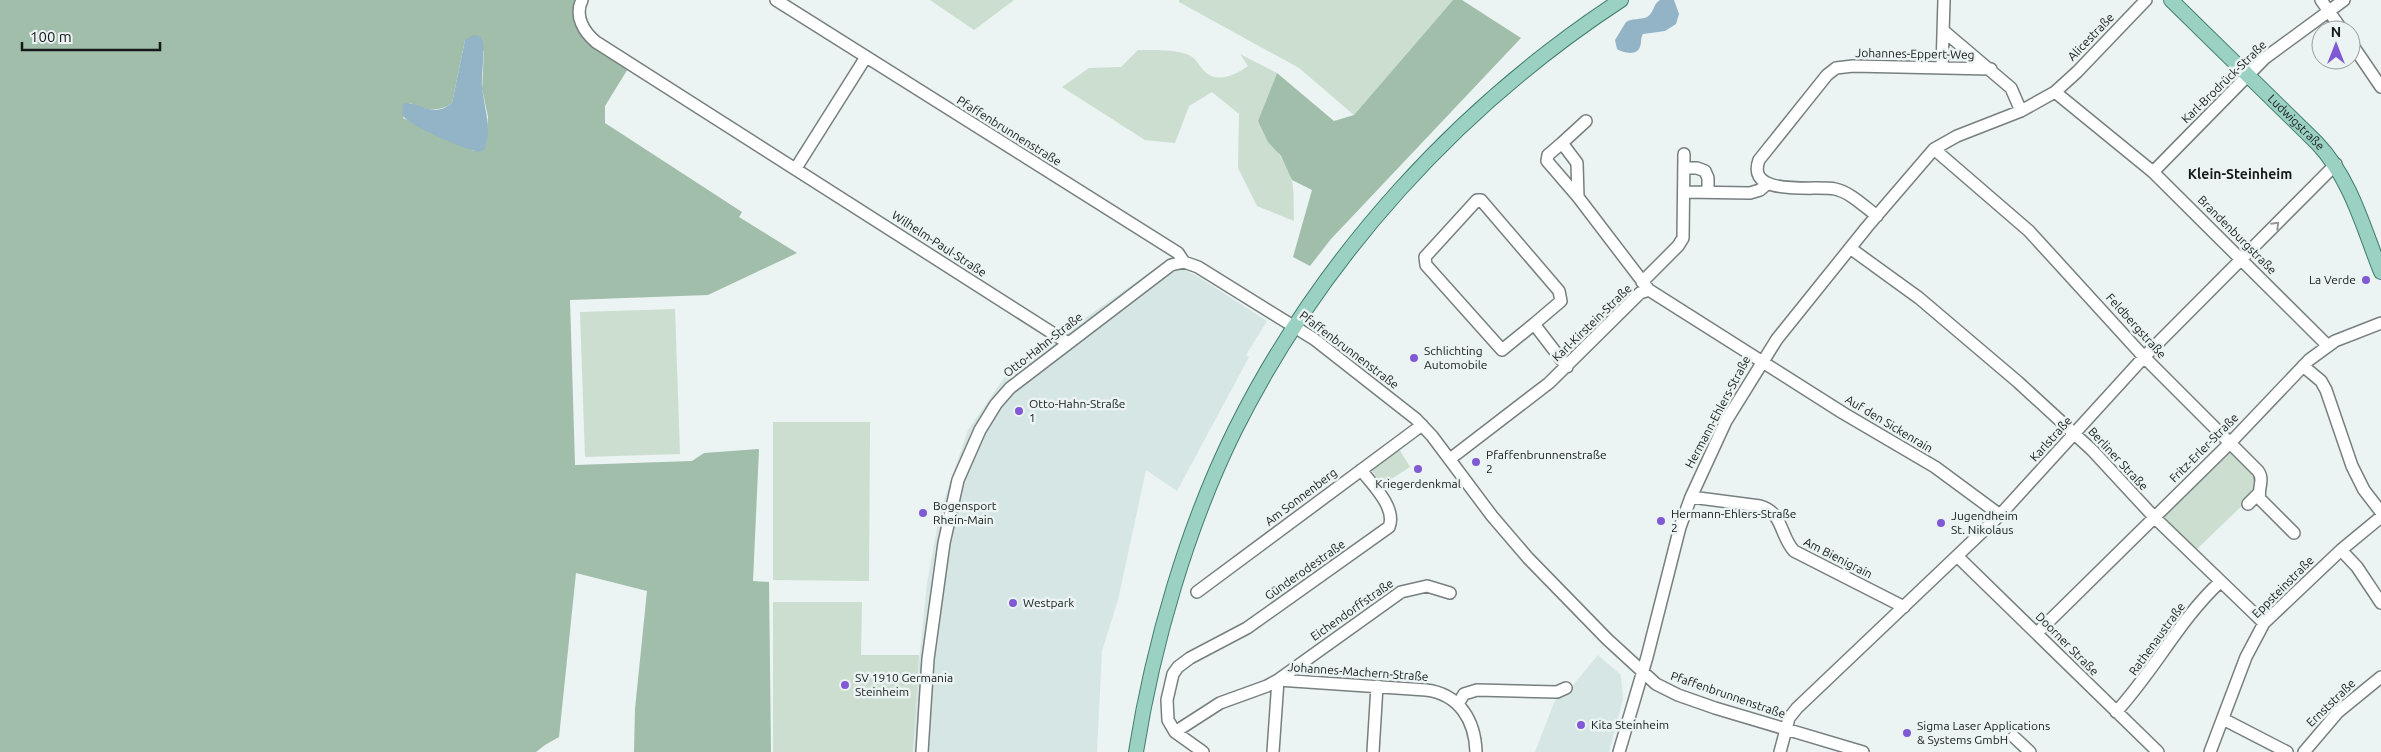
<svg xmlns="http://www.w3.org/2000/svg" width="2381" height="752" font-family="Ubuntu,sans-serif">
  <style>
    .built { fill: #d5e6e5 }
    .green { fill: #cbded0 }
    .forest { fill: #a0bea9; fill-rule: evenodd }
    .water { fill: #93b3c6 }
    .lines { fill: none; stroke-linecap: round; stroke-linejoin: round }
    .minor-casing { stroke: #777f7f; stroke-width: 14 }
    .major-casing { stroke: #417d6e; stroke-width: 16 }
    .minor { stroke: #fff; stroke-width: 11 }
    .major { stroke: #9bd1c3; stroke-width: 14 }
    .oneway { stroke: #969898 }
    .poi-dot { fill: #805ad4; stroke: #ebf3f3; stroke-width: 2 }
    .labels { text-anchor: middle; stroke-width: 5; stroke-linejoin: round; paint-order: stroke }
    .street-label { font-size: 12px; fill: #161919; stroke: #ebf3f3 }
    .poi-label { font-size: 12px; fill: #161919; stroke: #ebf3f3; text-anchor: start }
    .neighbourhood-label { font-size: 14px; font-weight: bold; fill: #161919; stroke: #ebf3f3 }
  </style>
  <rect width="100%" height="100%" fill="#ebf3f3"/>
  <path class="built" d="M1167,260L1200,278L1267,321L1246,355L1249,357L1177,491L1146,470L1118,600L1102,651L1097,752H914L915,700L927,583L940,512L968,430L1004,378L1012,370Z
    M1598,655L1621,675L1623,699L1609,752H1535L1557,695L1564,696Z"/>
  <path class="green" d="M930,0H1014L974,30Z
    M1179,0H1453L1354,115L1299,68L1179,2Z
    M1138,50C1154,50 1174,49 1189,55C1196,58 1200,67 1205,72C1218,84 1237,74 1248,66L1240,54L1277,73L1258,121C1268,141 1284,157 1291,178C1295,190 1293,208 1294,221L1257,206L1238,168L1239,114L1212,92L1189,106L1175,143L1145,140L1062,87L1089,68L1121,67Z
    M675,309L680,454L585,457L580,312Z
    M773,422H870L869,581L773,580Z
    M1399,449L1410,467L1382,485L1370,468Z
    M2231,451L2257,477L2253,495L2195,551L2162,517Z
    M773,602H862L861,655H919L913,752H773Z"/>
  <path class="forest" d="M0,0H576L578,23L634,59L605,106V123L742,212L739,217L797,253L708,295L570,300L575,465L692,461L704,453L759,449L753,581L769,582L771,752H634L635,709L647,591L576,573L559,737L545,745L536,752H0ZM465,40L484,51L482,89L488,117L486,145L474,151L403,118L410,103C424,110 439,113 452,103Z
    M1453,0H1462L1521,38L1331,239L1310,266L1293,257L1312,190L1292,180L1281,156L1268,142L1258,121L1277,73L1334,121L1354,115Z"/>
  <path class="water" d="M1660,0H1674L1679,14L1676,24L1665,31L1643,34C1640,39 1642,42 1640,47C1637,56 1623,53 1617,49L1615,40L1626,22C1632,18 1640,20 1647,17C1654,13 1653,4 1660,0Z
    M474,35L481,37L483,43C485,58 481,72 482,87C484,108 493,130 484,150L480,152C468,151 404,124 402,114L403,104L406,103C424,104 433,118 452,103L465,40Z"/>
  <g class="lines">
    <g class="minor-casing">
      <path id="minor" d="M582,0C574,16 584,32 596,42L1068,343
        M776,0L1178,253L1184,262L1198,267L1314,339L1416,419L1432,436L1492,516L1528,558L1607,639L1656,684L1678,695L1715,708L1863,752
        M2321,0L2342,30
        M1945,32L2011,88L2021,111
        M2351,43L2381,87
        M1942,68L1944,0
        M2055,92L2153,172L2327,345
        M1562,143L1586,121
        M1934,149L2029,231L2144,357L2258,471C2265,480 2257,489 2260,499L2294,533
        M796,168L866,57
        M1684,168H1697L1705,171L1708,178V192
        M2153,172L2265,58L2344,0
        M1684,192L1750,193L1760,190L1767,184
        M1578,197L1547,161L1548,155L1562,143L1577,163L1578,197L1649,290
        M1877,216C1865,207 1850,192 1835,189C1816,185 1745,198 1759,160L1827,75L1836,68L1853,66L1991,69
        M1850,248L1919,298L2018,382L2092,450L2154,517L2264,623
        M1642,282L1678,246L1683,238L1684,154
        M1534,324L1561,301L1559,291L1481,200H1477L1425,257L1426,265L1502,350L1534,324L1567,367
        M2303,366L2321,381L2326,390L2352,466L2364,490L2381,512
        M1450,459L1549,383L1640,293L1649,290L1843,413L1935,467L2000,515
        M1691,497L1760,506C1783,512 1780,536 1794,551L1904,607
        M2248,504L2259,493
        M2341,550L2357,567L2381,603
        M1957,556L2158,752
        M1197,592L1422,425
        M2037,633L2230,443L2309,360L2335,341L2381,323
        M1278,680L1426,690C1459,694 1475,720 1476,752
        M1458,704L1464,694L1477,690L1557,692L1566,688
        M2116,712C2154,671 2180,619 2220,582
        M2223,719L2287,752
        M1175,732L1220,703L1267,686L1278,680L1401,592L1427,586L1450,593
        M2014,737L2030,752
        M922,752L928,659L944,543L958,480L980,430L996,404L1010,388L1171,265L1184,262
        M1203,752L1175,732L1168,720L1167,700L1173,674L1178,667L1190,658L1247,628L1389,527C1397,508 1372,484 1361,470
        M1273,752L1278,680
        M1373,752L1377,686
        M1619,752L1647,657L1680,527L1691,497L1726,421L1777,339L1867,227L1934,149L1957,136L2021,111L2055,92L2077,72L2146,0
        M1780,752L1789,718L1797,708L2000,515L2144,357L2336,164
        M2210,752L2246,657L2264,623L2341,550L2381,517
        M2304,752L2338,712L2381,677"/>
    </g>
    <g class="major-casing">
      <g id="major">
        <path id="s1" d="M2171,0L2317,143C2351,179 2363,227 2381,272"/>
        <path d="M1136,752C1153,645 1187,527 1235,430C1322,256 1459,106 1621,0"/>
      </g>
    </g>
    <use href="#minor" class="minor"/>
    <use href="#major" class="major"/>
  </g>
  <defs><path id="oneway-chevron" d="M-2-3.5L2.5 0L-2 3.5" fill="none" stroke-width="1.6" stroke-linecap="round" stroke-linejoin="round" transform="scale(1.25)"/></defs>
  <use class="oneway" href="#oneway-chevron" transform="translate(2276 225) rotate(-45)"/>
  <g class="poi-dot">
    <circle cx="2366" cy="280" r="5"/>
    <circle cx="1414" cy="358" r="5"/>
    <circle cx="1019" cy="411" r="5"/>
    <circle cx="1476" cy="462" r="5"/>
    <circle cx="1418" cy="469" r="5"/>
    <circle cx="923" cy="513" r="5"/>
    <circle cx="1661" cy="521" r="5"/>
    <circle cx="1941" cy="523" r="5"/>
    <circle cx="1013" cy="603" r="5"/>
    <circle cx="845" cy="685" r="5"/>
    <circle cx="1581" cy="725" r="5"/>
    <circle cx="1907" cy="733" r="5"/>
  </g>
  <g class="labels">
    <g class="street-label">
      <text transform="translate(2091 37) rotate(-46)" y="4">Alicestraße</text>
      <text transform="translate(1915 54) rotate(1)" y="4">Johannes-Eppert-Weg</text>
      <text transform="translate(2224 82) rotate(-44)" y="4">Karl-Brodrück-Straße</text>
      <text dy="4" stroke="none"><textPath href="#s1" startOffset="175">Ludwigstraße</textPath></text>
      <text transform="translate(1009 131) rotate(32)" y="4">Pfaffenbrunnenstraße</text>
      <text transform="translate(2237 235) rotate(45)" y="4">Brandenburgstraße</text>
      <text transform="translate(939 244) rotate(33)" y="4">Wilhelm-Paul-Straße</text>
      <text transform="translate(1592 323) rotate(-44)" y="4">Karl-Kirstein-Straße</text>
      <text transform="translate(2136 326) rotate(48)" y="4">Feldbergstraße</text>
      <text transform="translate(1043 345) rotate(-38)" y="4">Otto-Hahn-Straße</text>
      <text transform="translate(1349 350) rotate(37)" y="4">Pfaffenbrunnenstraße</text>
      <text transform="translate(1718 412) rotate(-62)" y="4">Hermann-Ehlers-Straße</text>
      <text transform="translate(1889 424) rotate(31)" y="4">Auf den Sickenrain</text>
      <text transform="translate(2051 439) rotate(-48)" y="4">Karlstraße</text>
      <text transform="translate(2204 448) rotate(-45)" y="4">Fritz-Erler-Straße</text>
      <text transform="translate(2118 459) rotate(47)" y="4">Berliner Straße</text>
      <text transform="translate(1301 497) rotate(-37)" y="4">Am Sonnenberg</text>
      <text transform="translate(1838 558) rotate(27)" y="4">Am Bienigrain</text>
      <text transform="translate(1305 570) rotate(-35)" y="4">Günderodestraße</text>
      <text transform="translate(2283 587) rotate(-45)" y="4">Eppsteinstraße</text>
      <text transform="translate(1352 610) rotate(-35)" y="4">Eichendorffstraße</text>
      <text transform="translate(2157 639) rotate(-54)" y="4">Rathenaustraße</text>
      <text transform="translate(2067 644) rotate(45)" y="4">Doorner Straße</text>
      <text transform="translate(1358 672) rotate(4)" y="4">Johannes-Machern-Straße</text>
      <text transform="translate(1728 695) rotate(19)" y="4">Pfaffenbrunnenstraße</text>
      <text transform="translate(2331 703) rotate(-44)" y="4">Ernststraße</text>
    </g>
    <g class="poi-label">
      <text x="2356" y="284" text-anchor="end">La Verde</text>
      <text x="1424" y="355">Schlichting<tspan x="1424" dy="14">Automobile</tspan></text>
      <text x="1029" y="408">Otto-Hahn-Straße<tspan x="1029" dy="14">1</tspan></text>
      <text x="1486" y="459">Pfaffenbrunnenstraße<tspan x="1486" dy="14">2</tspan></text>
      <text x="1418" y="488" text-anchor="middle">Kriegerdenkmal</text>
      <text x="933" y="510">Bogensport<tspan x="933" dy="14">Rhein-Main</tspan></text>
      <text x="1671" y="518">Hermann-Ehlers-Straße<tspan x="1671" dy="14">2</tspan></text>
      <text x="1951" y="520">Jugendheim<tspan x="1951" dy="14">St. Nikolaus</tspan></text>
      <text x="1023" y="607">Westpark</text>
      <text x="855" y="682">SV 1910 Germania<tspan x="855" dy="14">Steinheim</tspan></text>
      <text x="1591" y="729">Kita Steinheim</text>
      <text x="1917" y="730">Sigma Laser Applications<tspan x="1917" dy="14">&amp; Systems GmbH</tspan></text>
    </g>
    <g class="neighbourhood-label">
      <text x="2240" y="179">Klein-Steinheim</text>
    </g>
  </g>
  <g transform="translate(2336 45)"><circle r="24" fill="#ebf3f3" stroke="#969c9c"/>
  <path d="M0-4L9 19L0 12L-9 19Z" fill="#805ad4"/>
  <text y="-8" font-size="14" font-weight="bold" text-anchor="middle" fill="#161919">N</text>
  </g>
  <path d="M22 42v8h138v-8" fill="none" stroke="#161919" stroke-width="2.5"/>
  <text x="30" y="42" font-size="15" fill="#161919" stroke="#ebf3f3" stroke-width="4" paint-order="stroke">100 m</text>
</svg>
